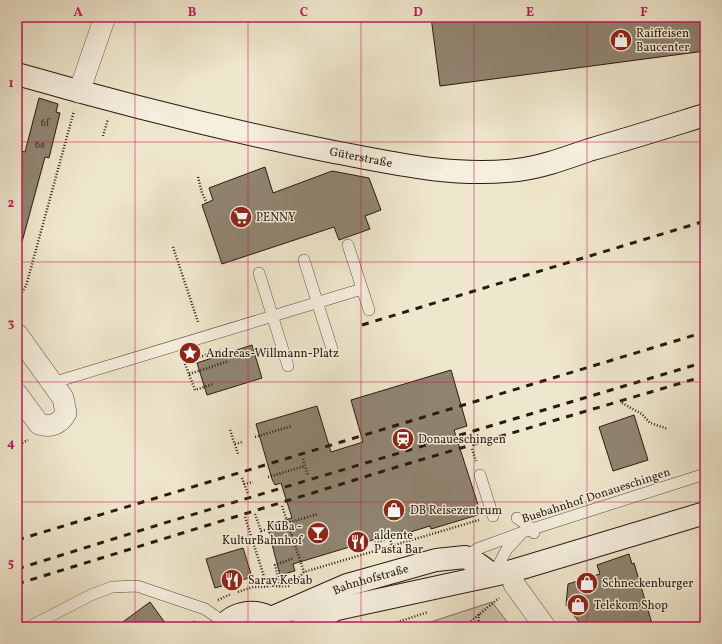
<svg xmlns="http://www.w3.org/2000/svg" width="722" height="644" font-family="Vollkorn,serif">
  <style>
    .green { fill: #cdc4ad; stroke: #7b6f5e }
    .building { fill: #908572; stroke: #291a0f }
    .lines { fill: none; stroke-linecap: round; stroke-linejoin: round }
    .lane-casing { stroke: #5a4d3e; stroke-width: 12 }
    .street-casing { stroke: #5a4d3e; stroke-width: 22 }
    .secondary-casing { stroke: #291a0f; stroke-width: 24 }
    .path { stroke: #291a0f; stroke-width: 2.5; stroke-dasharray: 1 2; stroke-linecap: butt }
    .lane { stroke: #f5efde; stroke-width: 11 }
    .street { stroke: #f5efde; stroke-width: 21 }
    .secondary { stroke: #f5efde; stroke-width: 22 }
    .rail { stroke: #291a0f; stroke-width: 3; stroke-dasharray: 7 7; stroke-linecap: butt }
    .grid { fill: none; stroke: #c2185b; stroke-width: 1; stroke-opacity: 0.55 }
    .labels { text-anchor: middle; stroke-width: 3; stroke-linejoin: round; paint-order: stroke }
    .number-label { font-size: 10px; fill: #433528 }
    .poi-label { font-size: 12px; fill: #291a0f; stroke: #f5efde; text-anchor: start }
    .street-label { font-size: 12px; fill: #291a0f; stroke: #f5efde }
    .neatline { fill: none; stroke: #c2185b; stroke-width: 1.5 }
    .grid-label { font-size: 13px; text-anchor: middle; font-weight: bold; fill: #c2185b }
  </style>
  <rect width="100%" height="100%" fill="#efe7cd"/>
  <filter id="stains"><feTurbulence type="fractalNoise" baseFrequency=".005" numOctaves="4"/><feColorMatrix values="0 0 0 0 .2 0 0 0 0 .09 0 0 0 0 .02 0 0 0 .5 -.17"/></filter>
  <radialGradient id="worn" r=".72"><stop offset=".6" stop-color="#630" stop-opacity="0"/><stop offset="1" stop-color="#630" stop-opacity=".3"/></radialGradient>
  <path class="green" d="M492,602L511,627H415Z"/>
  <path class="building" d="M431,17H705V51L440,86Z
    M39,98L58,104L56,112L60,113L49,158L45,157L22,242L17,241V150L25,152Z
    M265,167L273,193L332,171L369,178L381,210L365,216L370,229L339,240L334,227L222,264L202,205L213,200L209,188Z
    M252,345L262,378L207,395L197,363Z
    M451,370L467,426L454,430L481,514L431,529L430,526L407,533L406,530L293,564L295,571L280,575L267,525L292,518L281,483L275,485L272,479L256,424L317,406L331,452L363,442L351,400Z
    M634,415L648,460L613,471L599,427Z
    M243,548L252,577L215,588L206,559Z
    M629,554L632,564L634,563L653,627H583L566,605L568,584L600,574L597,565Z
    M150,602L168,627H116Z"/>
  <g class="lines">
    <g class="lane-casing">
      <path id="lane" d="M348,245L369,310
        M304,260L332,349
        M259,273L288,366
        M52,383L362,289
        M480,475L493,516
        M517,518L533,529L534,533
        M465,557L477,549L523,532L705,474
        M493,575L507,549L521,534
        M29,627L91,595L112,587L137,586L205,609L225,623"/>
    </g>
    <g class="street-casing">
      <path id="street" d="M79,92L105,17
        M17,334L63,398L66,413C60,424 51,428 39,424L17,394
        M512,571L514,584L545,627"/>
    </g>
    <g class="secondary-casing">
      <g id="secondary">
        <path id="s1" d="M17,74C118,103 221,129 324,150C388,162 452,178 517,170C542,167 566,158 589,150C628,139 666,127 705,115"/>
        <path id="s2" d="M271,618L347,585L436,560L465,557L478,564L493,575"/>
        <path d="M222,627C237,608 266,608 280,627"/>
        <path d="M302,627L314,619L337,609L512,571L705,513"/>
      </g>
    </g>
    <path class="path" d="M103,136L108,119
      M198,177L202,193L207,203
      M173,247L198,322
      M17,300L26,286L74,111
      M184,361L195,390L213,384
      M185,362L221,350
      M189,374L229,361
      M622,403L642,414L650,423L668,429
      M230,430L238,454
      M255,437L292,426
      M235,444L242,442
      M17,446L28,440
      M472,449L476,461
      M303,459L308,476
      M268,477L305,466
      M242,478L248,494
      M244,484L253,482
      M282,506L304,572
      M255,514L261,531L268,529
      M245,517L267,586
      M284,524L318,514
      M389,535L392,546
      M376,551L374,543L390,538
      M293,584L304,572L479,520
      M280,586L275,565L294,558
      M238,592L253,587L290,586
      M218,600L231,594
      M191,627L195,621
      M383,627L428,612
      M464,627L499,598
      M478,627L479,614"/>
    <use href="#lane" class="lane"/>
    <use href="#street" class="street"/>
    <use href="#secondary" class="secondary"/>
    <path class="rail" d="M362,325L705,221
      M17,540L705,332
      M17,569L171,521L705,362
      M17,584L400,466L705,376"/>
  </g>
  <path class="grid" d="M135,17V627M248,17V627M361,17V627M474,17V627M587,17V627M17,142H705M17,262H705M17,382H705M17,502H705"/>
  <defs>
    <g id="shop-disc" transform="scale(1.15)"><circle r="9.5" fill="#8f2418" stroke="#f5efde"/><path d="M-5-2.5h2.3a2.7 3.5 0 0 1 5.4 0H5L5.5 6h-11ZM-1.5-2.5h3a1.5 2.3 0 0 0-3 0Z" fill="#fff"/></g>
    <g id="supermarket-disc" transform="scale(1.15)"><circle r="9.5" fill="#8f2418" stroke="#f5efde"/><path d="M-6-5.5h2.5l.6 2H6L4.5 2H-2.5L-4.4-4H-6ZM-1.5 3.2a1.3 1.3 0 1 0 .1 0ZM3 3.2a1.3 1.3 0 1 0 .1 0Z" fill="#fff"/></g>
    <g id="sight-disc" transform="scale(1.15)"><circle r="9.5" fill="#8f2418" stroke="#f5efde"/><path d="M0-6L1.8-2.2L6-1.7L2.9 1.2L3.7 5.4L0 3.3L-3.7 5.4L-2.9 1.2L-6-1.7L-1.8-2.2Z" fill="#fff"/></g>
    <g id="station-disc" transform="scale(1.15)"><circle r="9.5" fill="#8f2418" stroke="#f5efde"/><path d="M-3-6H3Q5-6 5-4V2Q5 4 3 4L4.5 6H3L1.5 4h-3L-3 6H-4.5L-3 4Q-5 4-5 2V-4Q-5-6-3-6ZM-3.5-4v3h7v-3ZM-3.5 1v1.5H-2V1ZM2 1v1.5H3.5V1Z" fill="#fff"/></g>
    <g id="bar-disc" transform="scale(1.15)"><circle r="9.5" fill="#8f2418" stroke="#f5efde"/><path d="M-6-5H6L.8 .8V4.5H3.5V6h-7V4.5H-.8V.8Z" fill="#fff"/></g>
    <g id="restaurant-disc" transform="scale(1.15)"><circle r="9.5" fill="#8f2418" stroke="#f5efde"/><path d="M-5-6h1v4h1v-4h1v4h1v-4h1v5L-1.5 .5V6h-2V.5L-5-1ZM5-6V6H3V1.5H1.5Q1.5-4 5-6Z" fill="#fff"/></g>
  </defs>
  <g fill-rule="evenodd">
    <use href="#shop-disc" x="621" y="40"/>
    <use href="#supermarket-disc" x="241" y="217"/>
    <use href="#sight-disc" x="190" y="353"/>
    <use href="#station-disc" x="403" y="439"/>
    <use href="#shop-disc" x="394" y="510"/>
    <use href="#bar-disc" x="318" y="533"/>
    <use href="#restaurant-disc" x="358" y="542"/>
    <use href="#restaurant-disc" x="232" y="580"/>
    <use href="#shop-disc" x="587" y="583"/>
    <use href="#shop-disc" x="578" y="605"/>
  </g>
  <g class="labels">
    <g class="number-label">
      <text x="45" y="126">6f</text>
      <text x="40" y="148">6e</text>
    </g>
    <g class="poi-label">
      <text x="636" y="37">Raiffeisen<tspan x="636" dy="14">Baucenter</tspan></text>
      <text x="256" y="221">PENNY</text>
      <text x="206" y="357">Andreas-Willmann-Platz</text>
      <text x="418" y="443">Donaueschingen</text>
      <text x="410" y="514">DB Reisezentrum</text>
      <text x="302" y="530" text-anchor="end">KuBa -<tspan x="302" dy="14">KulturBahnhof</tspan></text>
      <text x="374" y="539">aldente<tspan x="374" dy="14">Pasta Bar</tspan></text>
      <text x="248" y="584">Saray Kebab</text>
      <text x="602" y="587">Schneckenburger</text>
      <text x="594" y="609">Telekom Shop</text>
    </g>
    <g class="street-label">
      <text dy="4" stroke="none"><textPath href="#s1" startOffset="354">Güterstraße</textPath></text>
      <text transform="translate(596 495) rotate(-18)" y="4">Busbahnhof Donaueschingen</text>
      <text dy="4" stroke="none"><textPath href="#s2" startOffset="107">Bahnhofstraße</textPath></text>
    </g>
  </g>
  <rect width="722" height="644" fill="none" stroke="#efe7cd" stroke-width="44"/>
  <rect x="22" y="22" width="678" height="600" class="neatline"/>
  <g class="grid-label">
    <text x="78" y="16">A</text>
    <text x="192" y="16">B</text>
    <text x="304" y="16">C</text>
    <text x="418" y="16">D</text>
    <text x="530" y="16">E</text>
    <text x="644" y="16">F</text>
    <text x="11" y="87">1</text>
    <text x="11" y="207">2</text>
    <text x="11" y="327">3</text>
    <text x="11" y="447">4</text>
    <text x="11" y="567">5</text>
  </g>
  <rect width="100%" height="100%" filter="url(#stains)"/>
  <rect width="100%" height="100%" fill="url(#worn)"/>
</svg>
